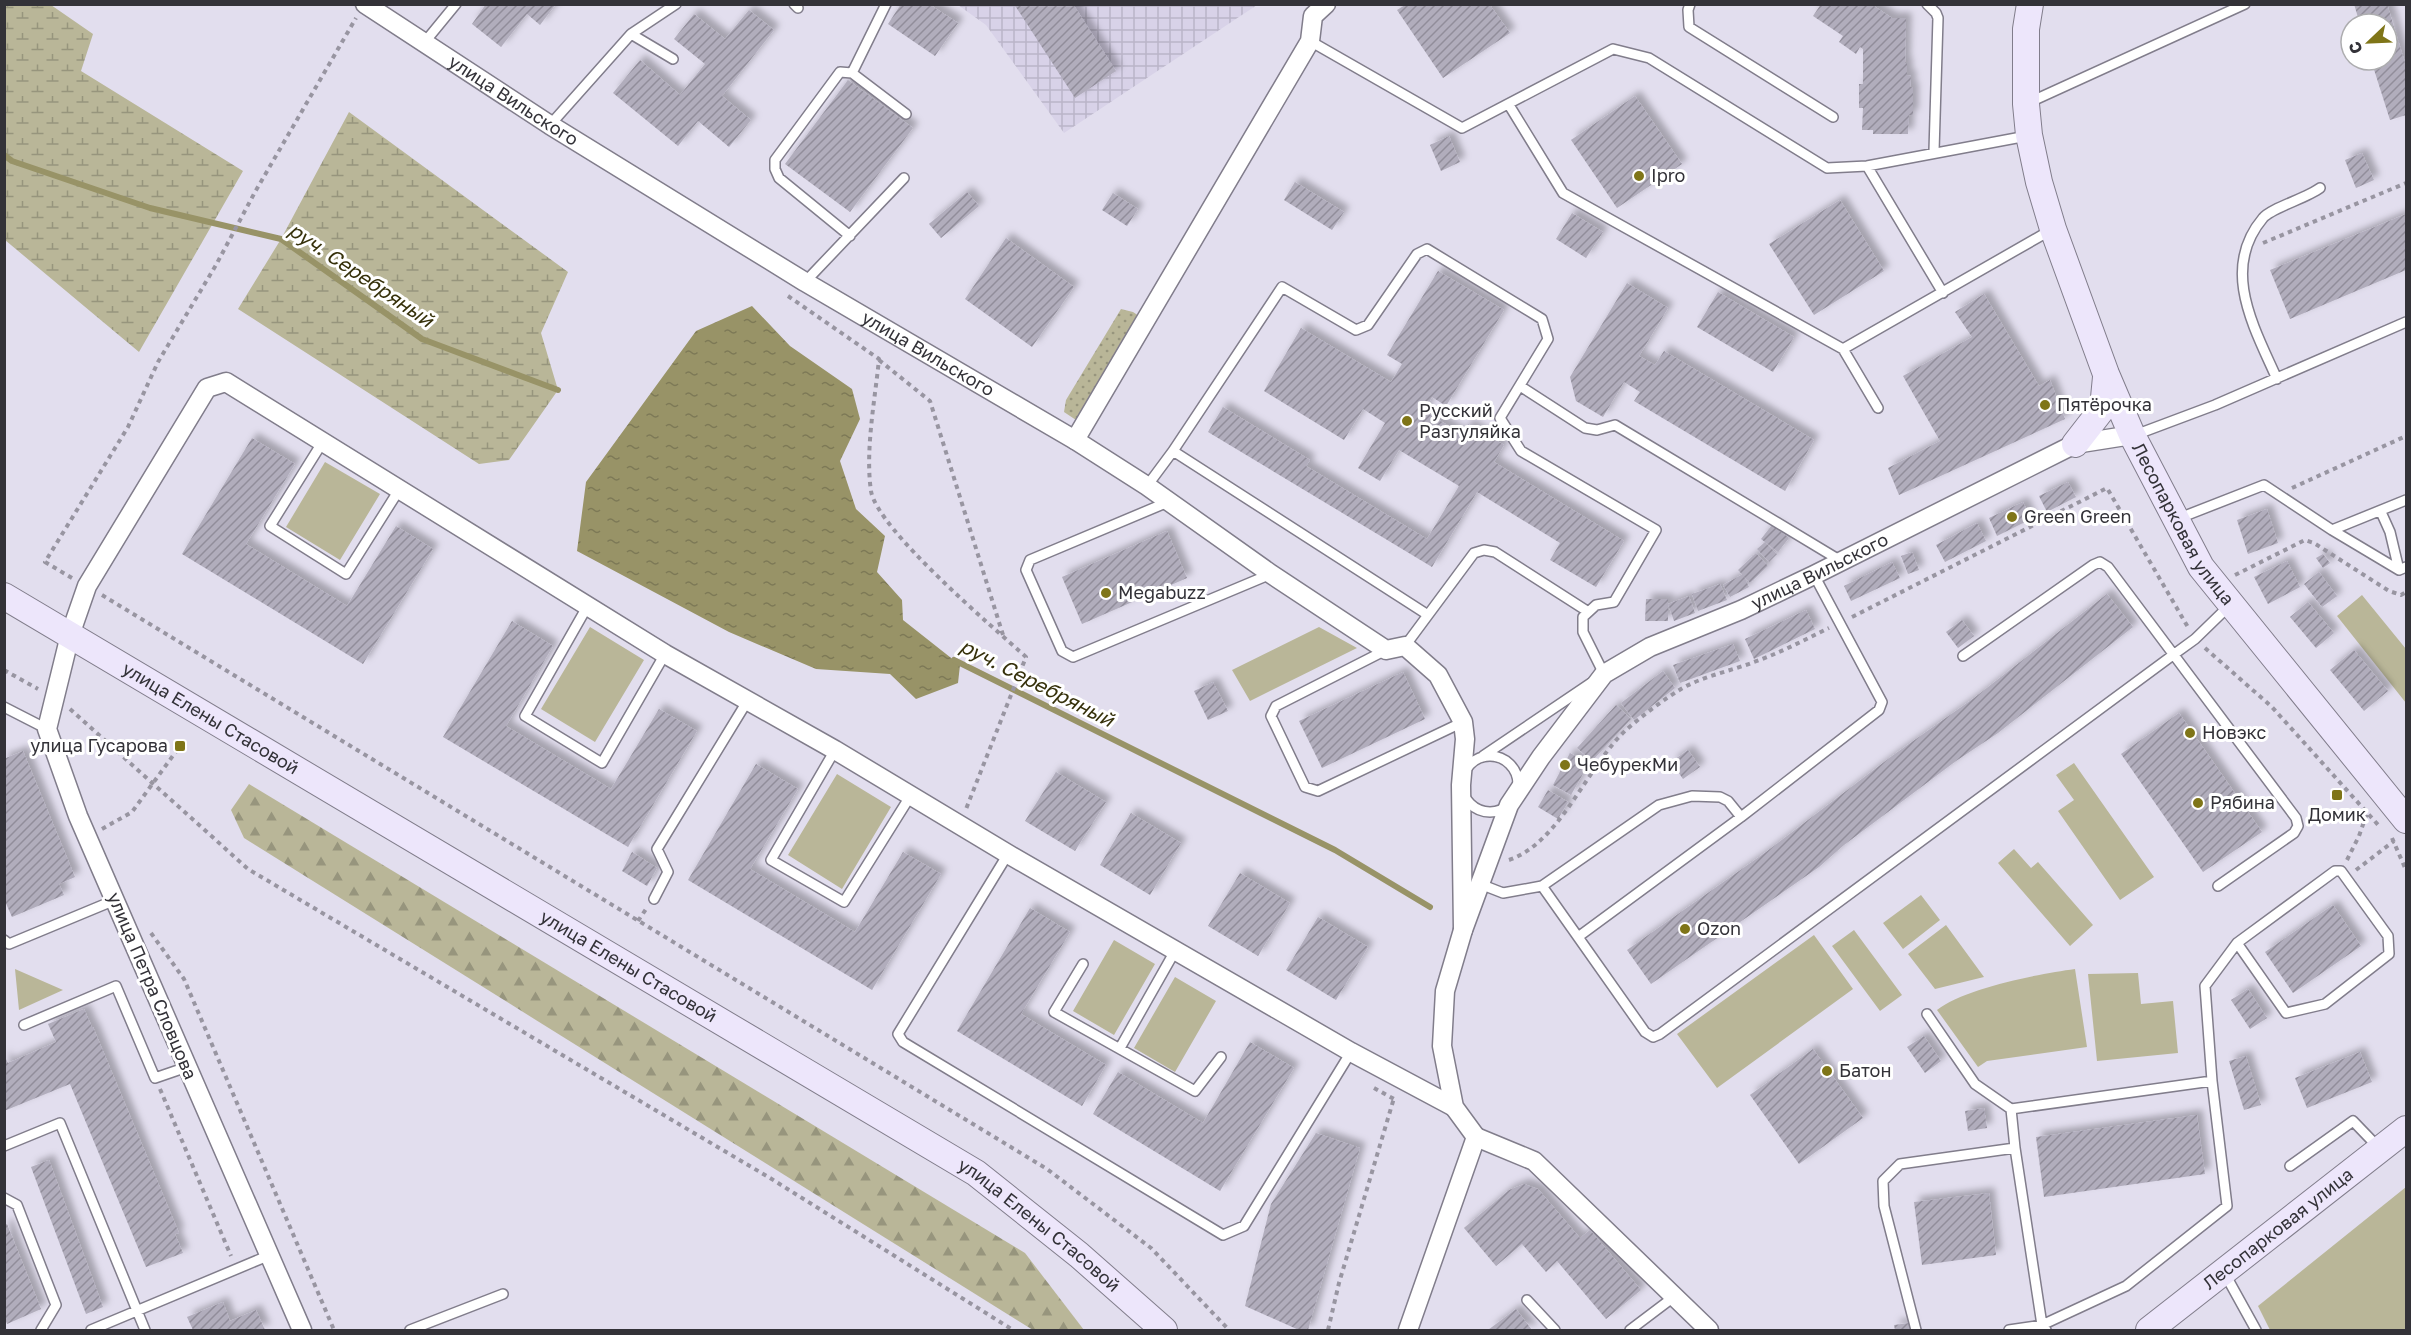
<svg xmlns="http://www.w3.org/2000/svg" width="2411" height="1335" font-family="'Golos Text',sans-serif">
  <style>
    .industrial { fill: url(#industrial-grid) }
    .grass { fill: url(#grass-dots) }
    .forest { fill: url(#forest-firs) }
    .wetland { fill: url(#wetland-marsh) }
    .green { fill: #b9b698 }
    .water { fill: url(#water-ripples) }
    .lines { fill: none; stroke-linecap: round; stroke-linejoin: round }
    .stream { stroke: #989367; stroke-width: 6 }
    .building { fill: url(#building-hatch); filter: url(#shadow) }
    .lane-casing { stroke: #817d8b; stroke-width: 12 }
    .street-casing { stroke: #817d8b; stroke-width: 21 }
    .secondary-casing { stroke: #817d8b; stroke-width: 28 }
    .path { stroke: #9895a1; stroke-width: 4; stroke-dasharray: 4.5 4.5; stroke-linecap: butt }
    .lane { stroke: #fff; stroke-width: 9 }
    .street { stroke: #fff; stroke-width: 18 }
    .secondary { stroke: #ede6fb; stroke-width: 26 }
    .poi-dot { fill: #7f7518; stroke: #fff; stroke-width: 2 }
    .labels { text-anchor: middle; stroke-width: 6; stroke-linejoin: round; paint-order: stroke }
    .street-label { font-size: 18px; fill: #333238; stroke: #fff }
    .poi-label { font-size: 18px; fill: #333238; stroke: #fff; text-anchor: start }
    .water-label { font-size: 20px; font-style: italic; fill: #36310b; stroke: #fff }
  </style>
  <defs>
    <pattern id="industrial-grid" width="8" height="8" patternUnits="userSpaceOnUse" patternTransform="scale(1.5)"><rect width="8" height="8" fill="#d8d2e8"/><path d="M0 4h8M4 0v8" fill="none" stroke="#bab5c8"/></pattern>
    <pattern id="grass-dots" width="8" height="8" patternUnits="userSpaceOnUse" patternTransform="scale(1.5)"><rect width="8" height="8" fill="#b9b698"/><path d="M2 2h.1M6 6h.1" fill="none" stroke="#97957d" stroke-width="1.8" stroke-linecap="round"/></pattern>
    <pattern id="forest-firs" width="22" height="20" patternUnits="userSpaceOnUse" patternTransform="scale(1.5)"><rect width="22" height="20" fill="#b9b698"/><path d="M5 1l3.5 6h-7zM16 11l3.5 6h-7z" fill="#97957d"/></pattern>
    <pattern id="wetland-marsh" width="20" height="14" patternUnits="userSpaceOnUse" patternTransform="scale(1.5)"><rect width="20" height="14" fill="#b9b698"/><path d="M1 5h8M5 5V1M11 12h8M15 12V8" fill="none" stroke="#97957d"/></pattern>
    <pattern id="water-ripples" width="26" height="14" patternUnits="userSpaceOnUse" patternTransform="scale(1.5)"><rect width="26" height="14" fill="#989367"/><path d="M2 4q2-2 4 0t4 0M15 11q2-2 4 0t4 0" fill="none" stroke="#7d7956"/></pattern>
    <pattern id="building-hatch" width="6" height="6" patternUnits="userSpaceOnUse" patternTransform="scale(1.5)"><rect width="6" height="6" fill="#b1adbc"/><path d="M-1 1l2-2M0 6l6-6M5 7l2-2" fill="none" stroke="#918d9a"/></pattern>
    <filter id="shadow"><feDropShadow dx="5.5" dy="-5.5" stdDeviation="3" flood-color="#0004"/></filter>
  </defs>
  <rect width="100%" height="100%" fill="#e2deee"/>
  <path class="industrial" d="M958,5H1257L1064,133L986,25Z"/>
  <path class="grass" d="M1121,309L1133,312L1139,316L1076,420L1064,412L1066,400Z"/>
  <path class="forest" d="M249,784L1025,1253L1084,1330H1033L244,838L231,810Z"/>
  <path class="wetland" d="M4,5H51L93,34L81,71L243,171L139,352L5,240Z
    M349,112L568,272L541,333L558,390L509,460L479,464L238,309L281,239Z"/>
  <path class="green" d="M325,462L380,494L340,560L286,527Z
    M2362,595L2406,649V703L2337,616Z
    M590,627L644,660L595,742L541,709Z
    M1319,627L1357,648L1250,701L1232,670Z
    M2074,763L2154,877L2120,900L2058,811L2074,800L2056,775Z
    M837,774L891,807L842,889L788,855Z
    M2014,849L2031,868L2038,862L2093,925L2070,946L1998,863Z
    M1921,895L1940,920L1903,949L1883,923Z
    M1946,925L1984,977L1935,989L1908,954Z
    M1854,930L1902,995L1880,1011L1832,946Z
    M1814,935L1853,989L1717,1088L1677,1034Z
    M1114,940L1155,964L1114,1035L1073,1011Z
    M15,969L63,990L19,1010Z
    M2075,969L2087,1047L1987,1061L1978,1067L1937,1010C1965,988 2038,974 2075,969Z
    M2138,973L2141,1004L2173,1001L2178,1053L2097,1061L2088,974Z
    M1175,977L1216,1001L1175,1072L1134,1048Z
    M2406,1187V1330H2270L2258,1306Z"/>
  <path class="water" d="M752,306L790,346L852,389L860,419L840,461L856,509L885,536L877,572L902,600L903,620L960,665L958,683L916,699L890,674L816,669L729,632L577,551L586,482L696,331Z"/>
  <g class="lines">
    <path class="stream" d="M4,155L12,161L150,208L281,239L422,339L558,390
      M954,660L1335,850L1430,907"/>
  </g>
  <path class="building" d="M486,4H556L540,25L527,14L501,47L472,24Z
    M901,4H929L958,23L935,56L888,24Z
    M1014,4H1073L1116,71L1075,98Z
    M1821,4H1871L1892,18H1906L1905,63H1907V75L1911,76L1910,87H1913V115H1909L1908,134H1873V130H1862L1863,108H1859V84H1863V49L1860,47L1856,54L1839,42L1843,36L1813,16Z
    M2354,4H2387L2406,66V115L2390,120L2371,60H2387V24H2360Z
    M1405,5H1490L1510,33L1443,78L1397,10Z
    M749,10L774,30L722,96L751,120L729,147L698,121L678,146L613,93L640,60L680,95L705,64L674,39L694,14L725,39Z
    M848,80L913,128L850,212L785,164Z
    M1635,96L1682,164L1617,208L1571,140Z
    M1449,136L1460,162L1441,171L1430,145Z
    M2362,153L2374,180L2356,188L2345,160Z
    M1295,182L1344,212L1332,230L1284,200Z
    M967,192L979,206L941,238L929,224Z
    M1113,193L1138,209L1127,226L1102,210Z
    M1840,200L1884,271L1814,315L1769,244Z
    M1572,213L1603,232L1586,258L1556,239Z
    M2406,214V270L2290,319L2270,270Z
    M1006,238L1074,287L1032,347L965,299Z
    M1438,271L1504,310L1446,406L1432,397L1424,411L1462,434L1468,424L1504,445L1494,462L1624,541L1596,587L1550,560L1560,543L1477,492L1432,567L1208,432L1223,407L1310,460L1306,466L1427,539L1459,486L1399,450L1380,481L1358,468L1385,423L1363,409L1344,440L1264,391L1301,328L1391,382L1402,364L1387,355Z
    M1627,283L1668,308L1639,356L1655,365L1664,351L1814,440L1785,491L1634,401L1640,392L1624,382L1603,417L1576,401L1570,377Z
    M1718,292L1794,337L1773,372L1697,327Z
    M1984,294L2039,386L2050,380L2065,419L1899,495L1888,468L1940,441L1903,376L1972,337L1955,312Z
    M252,438L295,464L246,544L347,606L396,526L433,549L363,664L182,554Z
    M2068,482L2076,497L2047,512L2039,496Z
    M2023,502L2031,519L1997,536L1989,518Z
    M2267,509L2278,543L2248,554L2237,520Z
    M1977,523L1986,541L1945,562L1936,545Z
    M1772,525L1789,538L1778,552L1761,539Z
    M1167,531L1187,578L1082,624L1062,577Z
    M1765,542L1777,554L1769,562L1757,549Z
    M1912,552L1919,570L1908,574L1901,556Z
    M1756,553L1768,566L1750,583L1738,570Z
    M2323,554L2330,563L2323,568L2316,558Z
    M2287,561L2300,587L2268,604L2254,577Z
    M1892,562L1900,578L1851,601L1844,586Z
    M2319,572L2337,596L2322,607L2304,584Z
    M1743,574L1749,587L1730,597L1723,585Z
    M1720,584L1727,600L1698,611L1692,594Z
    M2107,594L2133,627L1998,733L1956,761L1844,845L1819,867L1651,984L1627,950L1766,852L1892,756L1974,698Z
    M1689,596L1695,613L1674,621L1668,604Z
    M1646,599H1668V621H1645Z
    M2308,602L2334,633L2316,648L2290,617Z
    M1806,610L1815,629L1754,659L1745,639Z
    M1962,620L1974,636L1958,648L1946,632Z
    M512,621L553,646L506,726L611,789L659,709L697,731L628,847L443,737Z
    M1733,644L1740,661L1680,683L1673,665Z
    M2354,650L2388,691L2364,711L2330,670Z
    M1663,671L1675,688L1634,720L1621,703Z
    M1403,672L1425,719L1322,768L1299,721Z
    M1213,682L1228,711L1208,720L1194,691Z
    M1616,705L1631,719L1592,761L1577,748Z
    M2179,713L2262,832L2203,872L2121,754Z
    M1688,750L1700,767L1683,779L1671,762Z
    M23,751L75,877L59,884L64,895L12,917L4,899V754L6,758Z
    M1570,753L1589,763L1571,795L1553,785Z
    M756,764L798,789L750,869L855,932L903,852L941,874L872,990L688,880Z
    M1056,772L1106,802L1075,851L1025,821Z
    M1548,790L1568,802L1558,819L1538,807Z
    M1131,813L1181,843L1150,895L1100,865Z
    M632,852L657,868L647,886L622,871Z
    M1240,873L1290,903L1258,956L1208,926Z
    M2333,905L2361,946L2293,993L2265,952Z
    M1030,908L1070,932L1021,1014L1106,1065L1082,1106L957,1031Z
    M1318,917L1368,947L1336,1000L1286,970Z
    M2248,989L2267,1018L2250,1029L2231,1000Z
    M84,1009L92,1027H93L179,1233L175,1234L183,1253L146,1267L70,1084L4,1111V1055L8,1063L56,1042L48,1024Z
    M1924,1036L1941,1061L1925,1073L1907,1047Z
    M1250,1042L1294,1068L1220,1191L1093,1114L1118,1072L1203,1123Z
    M1813,1049L1863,1118L1799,1164L1750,1095Z
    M2360,1052L2372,1082L2307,1108L2295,1078Z
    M2246,1056L2261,1105L2244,1110L2229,1061Z
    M1984,1108L1987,1128L1968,1131L1965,1111Z
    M2197,1115L2205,1174L2044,1197L2036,1137Z
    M1316,1133L1360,1148L1308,1330H1299L1245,1306L1271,1204Z
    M49,1160L103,1307L86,1314L31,1167Z
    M1524,1184L1538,1189L1580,1238L1590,1230L1641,1290L1606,1319L1557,1261L1546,1272L1522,1244L1496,1266L1464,1228L1509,1190Z
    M1989,1193L1996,1255L1922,1265L1914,1202Z
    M7,1224L41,1309L7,1324L4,1317V1225Z
    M223,1302L230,1321L256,1310L265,1330H193L187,1317Z
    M1516,1309L1532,1330H1488Z
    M1909,1323L1910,1330H1895L1894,1325Z"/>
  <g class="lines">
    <g class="lane-casing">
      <path id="lane" d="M794,4L798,8
        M1690,4L1688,10L1689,27L1833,117
        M1927,4L1936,13L1938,18L1934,151
        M631,34L676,4
        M1310,41L1462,128L1613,49L1649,58L1827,168L1867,166L2027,136
        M424,43L456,4
        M852,73L886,4
        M2028,103L2245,4
        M1509,105L1563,193L1843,349L2051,230
        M550,125L631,34L673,59
        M1867,166L1943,293
        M850,236L779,178L775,169V160L840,72L852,73L906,114
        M805,282L904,178
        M1843,349L1878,408
        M2277,379C2254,327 2220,269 2263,218C2271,208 2307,198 2320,188
        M1520,386L1585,428L1597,430L1615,425L1841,561
        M2135,435L2215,405L2406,322
        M322,443L270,526L346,574L399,490
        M1173,451L1428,615
        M1147,486L1173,451L1282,287L1356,330L1368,325L1417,254L1427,249L1542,319L1548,339L1500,418L1521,451L1656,530L1614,602L1596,605L1583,617V632L1604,674L1602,675
        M1168,502L1030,560L1026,570L1062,651L1073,657L1271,574
        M2381,512L2390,532L2399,570
        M2177,519L2264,485L2332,530L2406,500
        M2332,530L2399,570L2406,567
        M1814,575L1882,702L1879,710L1741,817L1578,937L1645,1032L1653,1037L1660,1034L2173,655L2195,639L2230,605
        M587,607L525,716L602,763L665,654
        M1405,646L1474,553L1484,550L1495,552L1587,611
        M1386,650L1276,706L1271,716L1305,787L1318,791L1463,722
        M1963,656L2093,565L2100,562L2108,567L2296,818L2298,826L2294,833L2218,886
        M4,707L47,729
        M835,750L771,860L844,902L911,795
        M1462 784a28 28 0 1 1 56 0a28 28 0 1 1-56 0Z
        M1483,756L1591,683
        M1008,854L898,1034L903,1042L1223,1235L1244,1226L1351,1052
        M1480,884L1503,893L1542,886L1659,805L1692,796L1720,797L1728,801L1741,817
        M1542,886L1578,937
        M654,899L668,872L657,849L748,700
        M4,940L9,944L115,900
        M1083,964L1054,1012L1195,1091L1221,1057
        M1927,1014L1975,1084L2011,1109
        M24,1025L116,986L155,1078L187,1067
        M1120,1048L1175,951
        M2212,1081L2205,986L2237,943L2335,871H2341L2388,936L2389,954L2325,1004L2286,1013L2237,943
        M4,1146L60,1123L145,1330
        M2015,1148L2042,1325L2046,1330
        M2290,1166L2353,1121L2378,1147
        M4,1198L17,1205L56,1305L41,1330
        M2225,1274L2256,1330
        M1527,1300L1555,1330
        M91,1330L270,1255
        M410,1330L503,1294
        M1630,1330L1675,1296
        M1916,1330L1884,1206L1883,1181L1900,1164L2015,1148L2011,1109L2212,1081L2227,1206L2126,1286L2042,1325L2009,1330"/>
    </g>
    <g class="street-casing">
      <g id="street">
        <path id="s1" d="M365,4L550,125L805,282L1075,440L1147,486L1271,574L1386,650L1405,646L1438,675L1463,722L1465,739L1461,785L1463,930"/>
        <path d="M1075,440L1310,41L1313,16L1326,4"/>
        <path d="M1476,1137L1534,1161L1709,1330"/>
        <path d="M302,1330L78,816L47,729L70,635L87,586L207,388L226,382L665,654L835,750L1008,854L1351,1052L1454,1107"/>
        <path id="s2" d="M1408,1330L1476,1137L1454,1107L1442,1046L1445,991L1463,930L1509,805L1541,757L1604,674L1650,647L1741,610L1814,575L2075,444L2132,435"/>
      </g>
    </g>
    <g class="secondary-casing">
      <g id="secondary">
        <path id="s3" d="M2030,4L2026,29V104L2029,135L2039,182L2053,229L2106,374L2132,435L2201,567L2406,820"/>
        <path d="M2075,444L2103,408L2106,377"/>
        <path id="s4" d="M4,596L976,1173L1079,1255L1164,1330"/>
        <path id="s5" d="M2149,1330L2406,1129"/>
      </g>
    </g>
    <path class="path" d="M2263,243L2406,183
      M788,296L879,359C875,400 865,450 871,491C877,529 994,628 1026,657L966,809
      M879,360L930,401L1003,635
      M2292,488L2406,436
      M2235,575L2305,540L2314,543L2389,591L2401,595L2406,592
      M72,578L45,562L128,427L158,362L216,265L255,192L356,18
      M102,595L1047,1169L1151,1248L1229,1330
      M1852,617L2107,488L2189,629
      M2205,648L2272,707L2380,827
      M4,670L38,689
      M70,709L248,869L770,1178L1013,1330
      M102,829L132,812L180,746
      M2392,838L2406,870
      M1509,860C1561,842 1587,766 1626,730C1643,715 1663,700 1681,689C1703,676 1731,671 1754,662C1780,653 1804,640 1829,628
      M2347,860L2359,836L2367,813
      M2356,870L2394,841
      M638,921L646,909
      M151,933L184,979L334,1330
      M1374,1088L1394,1099
      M160,1089L231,1256
      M1328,1330L1339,1283L1394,1098"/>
    <use href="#lane" class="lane"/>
    <use href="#street" class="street"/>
    <use href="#secondary" class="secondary"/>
  </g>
  <g class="poi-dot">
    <circle cx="1639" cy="176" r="6"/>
    <circle cx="2045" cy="405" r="6"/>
    <circle cx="1407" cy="421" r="6"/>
    <circle cx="2012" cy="517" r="6"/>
    <circle cx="1106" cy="593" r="6"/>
    <circle cx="2190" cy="733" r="6"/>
    <rect x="174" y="740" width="12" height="12" rx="3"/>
    <circle cx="1565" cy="765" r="6"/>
    <rect x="2331" y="789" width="12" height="12" rx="3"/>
    <circle cx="2198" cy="803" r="6"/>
    <circle cx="1685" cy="929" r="6"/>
    <circle cx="1827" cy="1071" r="6"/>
  </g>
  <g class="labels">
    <g class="street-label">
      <text dy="6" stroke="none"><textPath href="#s1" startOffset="177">улица Вильского</textPath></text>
      <text dy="6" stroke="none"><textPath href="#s1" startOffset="663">улица Вильского</textPath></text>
      <text dy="6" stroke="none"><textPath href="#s3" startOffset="552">Лесопарковая улица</textPath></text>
      <text dy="6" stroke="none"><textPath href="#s2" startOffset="957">улица Вильского</textPath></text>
      <text dy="6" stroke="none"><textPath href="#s4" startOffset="240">улица Елены Стасовой</textPath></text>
      <text dy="6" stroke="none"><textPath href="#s4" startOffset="726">улица Елены Стасовой</textPath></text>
      <text transform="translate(152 986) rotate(67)" y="6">улица Петра Словцова</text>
      <text dy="6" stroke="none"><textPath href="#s4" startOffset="1212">улица Елены Стасовой</textPath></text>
      <text dy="6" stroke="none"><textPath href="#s5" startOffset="164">Лесопарковая улица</textPath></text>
    </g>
    <g class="poi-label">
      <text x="1651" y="182">Ipro</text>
      <text x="2057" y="411">Пятёрочка</text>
      <text x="1419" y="417">Русский<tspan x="1419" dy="21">Разгуляйка</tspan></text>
      <text x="2024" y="523">Green Green</text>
      <text x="1118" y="599">Megabuzz</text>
      <text x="2202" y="739">Новэкс</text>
      <text x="168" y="752" text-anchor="end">улица Гусарова</text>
      <text x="1577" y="771">ЧебурекМи</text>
      <text x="2210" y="809">Рябина</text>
      <text x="2337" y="821" text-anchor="middle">Домик</text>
      <text x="1697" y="935">Ozon</text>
      <text x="1839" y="1077">Батон</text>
    </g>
    <g class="water-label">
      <text transform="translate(361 275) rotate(34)" y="7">руч. Серебряный</text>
      <text transform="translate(1037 683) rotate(27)" y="7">руч. Серебряный</text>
    </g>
  </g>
  <rect width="2411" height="1335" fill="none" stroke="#333238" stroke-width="12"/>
  <g transform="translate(2369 42) rotate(247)"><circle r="28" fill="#ffffff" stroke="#adadaf" stroke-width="1.5"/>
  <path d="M0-4.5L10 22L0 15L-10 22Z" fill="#7f7518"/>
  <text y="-9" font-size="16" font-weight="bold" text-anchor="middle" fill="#333238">С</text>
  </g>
</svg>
